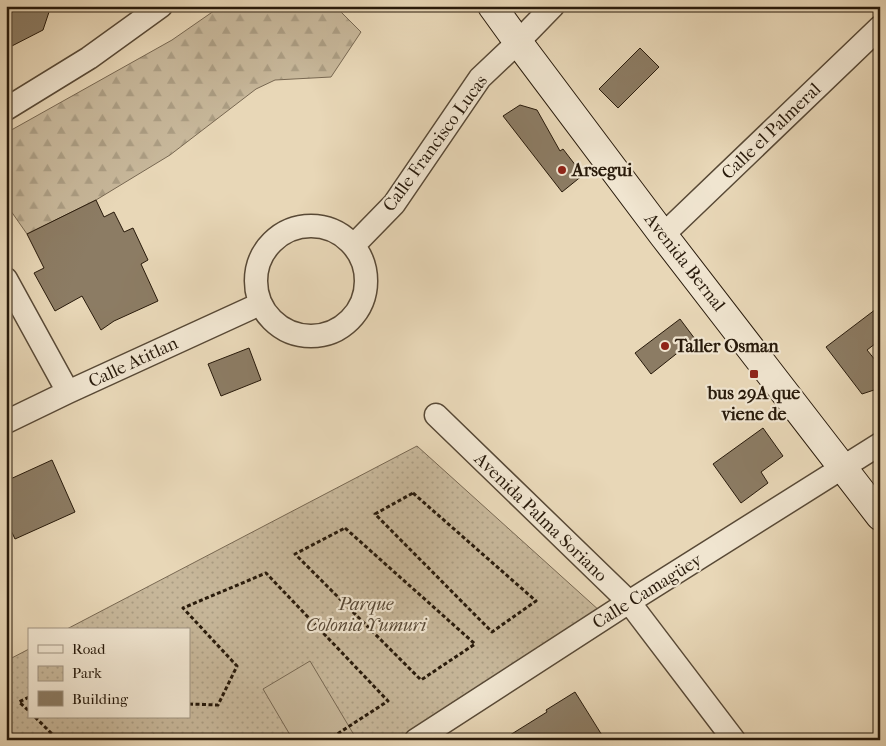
<svg xmlns="http://www.w3.org/2000/svg" width="886" height="746" font-family="'IM FELL French Canon',serif">
  <style>
    .forest { fill: url(#forest-firs); stroke: #786852 }
    .park { fill: url(#park-dots); stroke: #786852 }
    .pitch { fill: #c7b79a; stroke: #786852 }
    .building { fill: #8c7c64; stroke: #281a0b }
    .lines { fill: none; stroke-linecap: round; stroke-linejoin: round }
    .street-casing { stroke: #584936; stroke-width: 25 }
    .secondary-casing { stroke: #281a0b; stroke-width: 30 }
    .path { stroke: #281a0b; stroke-width: 3; stroke-dasharray: 4 2.5; stroke-linecap: butt }
    .street { stroke: #f0e5d0; stroke-width: 22 }
    .secondary { stroke: #f0e5d0; stroke-width: 28 }
    .poi-dot { fill: #8f2418; stroke: #f0e5d0; stroke-width: 2 }
    .labels { text-anchor: middle; stroke-width: 4.5; stroke-linejoin: round; paint-order: stroke }
    .street-label { font-size: 18px; fill: #281a0b; stroke: #f0e5d0 }
    .poi-label { font-size: 18px; font-weight: bold; fill: #281a0b; stroke: #f0e5d0; text-anchor: start }
    .park-label { font-size: 18px; font-style: italic; fill: #584936; stroke: #f0e5d0 }
  </style>
  <defs>
    <pattern id="forest-firs" width="22" height="20" patternUnits="userSpaceOnUse" patternTransform="scale(1.25)"><rect width="22" height="20" fill="#c7b79a"/><path d="M5 1l3.5 6h-7zM16 11l3.5 6h-7z" fill="#ab9d83"/></pattern>
    <pattern id="park-dots" width="8" height="8" patternUnits="userSpaceOnUse" patternTransform="scale(1.25)"><rect width="8" height="8" fill="#c7b79a"/><path d="M2 2h.1M6 6h.1" fill="none" stroke="#ab9d83" stroke-width="1.8" stroke-linecap="round"/></pattern>
  </defs>
  <rect width="100%" height="100%" fill="#e8d7b7"/>
  <filter id="stains"><feTurbulence type="fractalNoise" baseFrequency=".004" numOctaves="4"/><feColorMatrix values="0 0 0 0 .2 0 0 0 0 .09 0 0 0 0 .02 0 0 0 .5 -.17"/></filter>
  <radialGradient id="worn" r=".72"><stop offset=".6" stop-color="#630" stop-opacity="0"/><stop offset="1" stop-color="#630" stop-opacity=".3"/></radialGradient>
  <path class="forest" d="M221,6H340L338,9L361,32L331,77L275,80L256,89L170,155L96,200L27,234L6,204V133L172,40Z"/>
  <path class="park" d="M417,446L601,612L403,740H6V661L29,649V717H189V630H65Z"/>
  <path class="pitch" d="M310,661L357,740H293L263,689Z"/>
  <path class="building" d="M6,6H51L43,30L6,49Z
    M640,48L659,67L618,108L599,89Z
    M520,105L537,110L560,151L563,149L583,175L562,192L503,116Z
    M96,200L104,217L114,212L124,232L133,228L148,260L141,264L158,301L114,321L101,330L82,296L55,311L34,273L44,268L27,234Z
    M880,306V340L867,350L880,366V388L862,394L826,347Z
    M680,319L695,339L651,374L635,353Z
    M249,348L261,380L221,396L208,364Z
    M763,428L783,456L761,472L768,483L741,503L713,464Z
    M52,460L75,512L15,539L6,520V481Z
    M575,692L605,740H502L547,712L546,710Z"/>
  <g class="lines">
    <g class="street-casing">
      <path id="street" d="M6,109L89,58L161,6
        M256 281a55 55 0 1 1 110 0a55 55 0 1 1-110 0Z
        M663,235L880,27
        M354,245L394,204L480,78L518,42L553,6
        M6,279L68,392
        M436,415L629,602L734,740
        M6,422L68,392L260,304
        M416,740L629,602L880,444"/>
    </g>
    <g class="secondary-casing">
      <path id="secondary" d="M492,6L518,42L663,235L880,516"/>
    </g>
    <path class="path" d="M413,493L536,601L492,632L375,514Z
      M345,528L475,644L421,680L295,554Z
      M29,697L19,702L29,711
      M189,704L218,705L237,666L183,608L266,573L388,701L328,740
      M35,717L58,740
      M141,740L153,735L166,740"/>
    <use href="#street" class="street"/>
    <use href="#secondary" class="secondary"/>
  </g>
  <g class="poi-dot">
    <circle cx="562" cy="170" r="5"/>
    <circle cx="665" cy="346" r="5"/>
    <rect x="749" y="369" width="10" height="10" rx="2.5"/>
  </g>
  <g class="labels">
    <g class="street-label">
      <text transform="translate(771 131) rotate(-44)" y="6">Calle el Palmeral</text>
      <text transform="translate(435 143) rotate(-54)" y="6">Calle Francisco Lucas</text>
      <text transform="translate(685 262) rotate(52)" y="6">Avenida Bernal</text>
      <text transform="translate(133 362) rotate(-25)" y="6">Calle Atitlan</text>
      <text transform="translate(541 517) rotate(44)" y="6">Avenida Palma Soriano</text>
      <text transform="translate(647 591) rotate(-32)" y="6">Calle Camagüey</text>
    </g>
    <g class="poi-label">
      <text x="572" y="176">Arsegui</text>
      <text x="675" y="352">Taller Osman</text>
      <text x="754" y="399" text-anchor="middle">bus 29A que<tspan x="754" dy="21">viene de</tspan></text>
    </g>
    <g class="park-label">
      <text x="366" y="610">Parque<tspan x="366" dy="21">Colonia Yumuri</tspan></text>
    </g>
  </g>
  <rect width="886" height="746" fill="none" stroke="#e8d7b7" stroke-width="25"/>
  <rect x="8" y="8" width="871" height="731" fill="none" stroke="#281a0b" stroke-width="2.5"/>
  <rect x="12" y="12" width="861" height="721" fill="none" stroke="#281a0b"/>
  <rect x="28" y="628" width="162" height="90" fill="#f0e5d0" stroke="#a09481"/>
  <rect x="38" y="645" width="25" height="8" fill="#f0e5d0" stroke="#a09481"/>
  <text x="72" y="654" font-size="15" fill="#281a0b">Road</text>
  <rect x="38" y="666" width="25" height="15" fill="url(#park-dots)" stroke="#a09481"/>
  <text x="72" y="678" font-size="15" fill="#281a0b">Park</text>
  <rect x="38" y="691" width="25" height="15" fill="#8c7c64" stroke="#a09481"/>
  <text x="72" y="704" font-size="15" fill="#281a0b">Building</text>
  <rect width="100%" height="100%" filter="url(#stains)"/>
  <rect width="100%" height="100%" fill="url(#worn)"/>
</svg>
